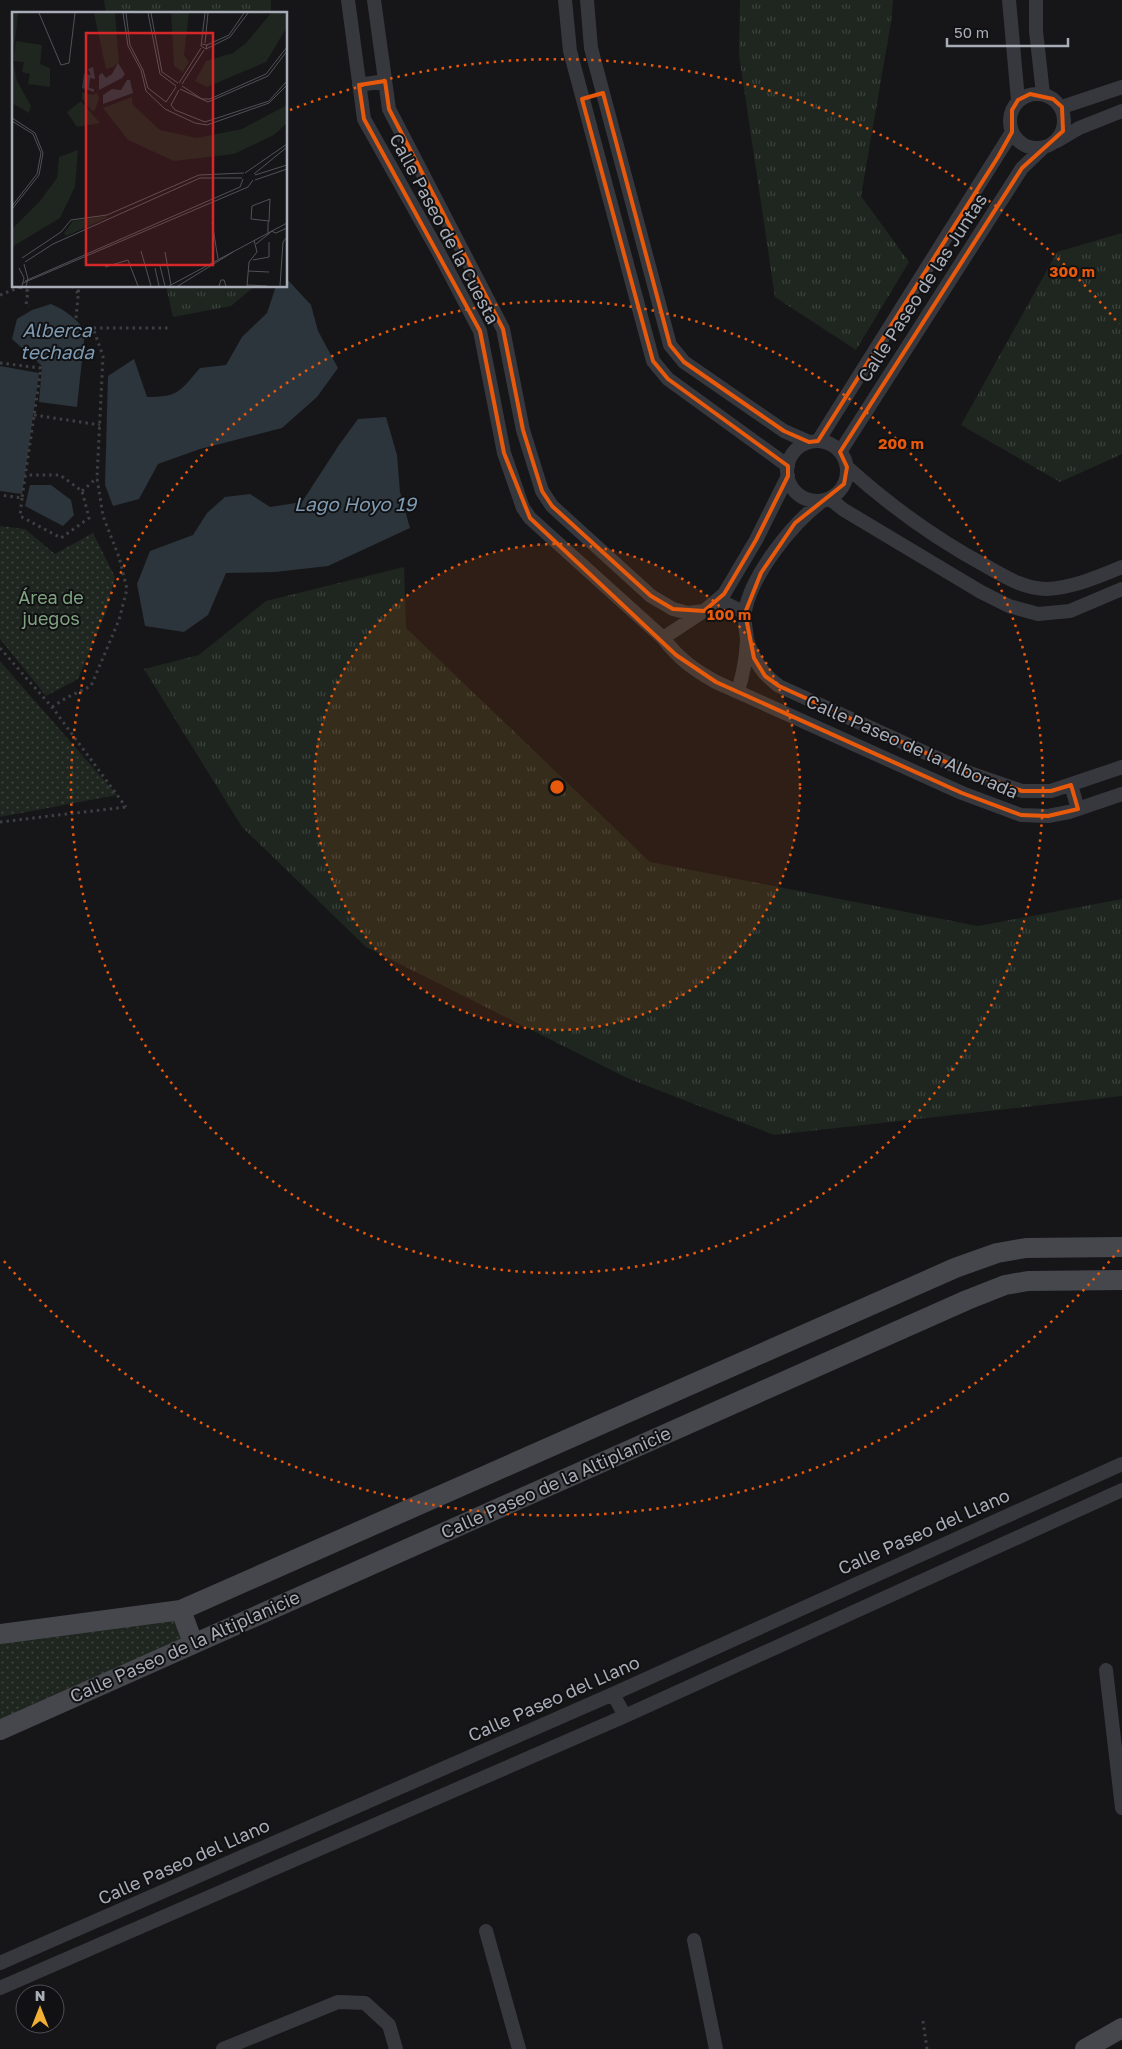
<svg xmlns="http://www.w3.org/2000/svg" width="1122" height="2049" font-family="'Golos Text',sans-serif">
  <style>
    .grass { fill: url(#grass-tufts) }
    .park { fill: url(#park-dots) }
    .water { fill: #2c353c }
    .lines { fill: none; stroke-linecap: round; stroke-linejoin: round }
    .path { stroke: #3d3f44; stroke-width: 3; stroke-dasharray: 2.5 4; stroke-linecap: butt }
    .street { stroke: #37383d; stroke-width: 14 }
    .secondary { stroke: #45474d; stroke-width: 20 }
    .marked { fill: none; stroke: #e8590c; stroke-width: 4; stroke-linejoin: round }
    .ring { fill: none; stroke: #e8590c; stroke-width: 2.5; stroke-dasharray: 2.5 5 }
    .labels { text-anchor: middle; stroke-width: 4; stroke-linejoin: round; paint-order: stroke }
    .street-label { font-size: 18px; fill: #a8adb8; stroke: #111113 }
    .park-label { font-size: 18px; fill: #7fa381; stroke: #111113 }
    .water-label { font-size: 19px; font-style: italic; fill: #7f9bb3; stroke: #111113 }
    .inset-road { fill: none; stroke: #505258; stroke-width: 1 }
    .view { fill: #d62828; fill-opacity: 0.15; stroke: #d62828; stroke-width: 2.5 }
    .inset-edge { fill: none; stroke: #a8adb8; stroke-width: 2.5 }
    .centre { fill: #e8590c; stroke: #111113; stroke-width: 2.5 }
    .ring-label { font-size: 15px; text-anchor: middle; font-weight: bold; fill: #e8590c; stroke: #111113; stroke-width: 4; stroke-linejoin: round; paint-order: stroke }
  </style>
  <defs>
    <pattern id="grass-tufts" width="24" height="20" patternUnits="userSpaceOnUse" patternTransform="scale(1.25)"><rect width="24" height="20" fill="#1e261f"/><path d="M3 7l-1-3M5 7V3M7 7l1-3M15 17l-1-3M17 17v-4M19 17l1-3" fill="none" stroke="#3c433d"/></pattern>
    <pattern id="park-dots" width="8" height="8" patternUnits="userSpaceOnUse" patternTransform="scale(1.25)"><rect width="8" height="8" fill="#1e261f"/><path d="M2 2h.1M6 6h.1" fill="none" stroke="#3c433d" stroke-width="1.8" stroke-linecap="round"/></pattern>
  </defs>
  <rect width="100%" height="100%" fill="#161618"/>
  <path class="grass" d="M104,0H271V14H106Z
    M740,0H893L891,22L861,196L909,262L856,350L775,297L739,55Z
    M1122,233V454L1060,482L961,425L1057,252Z
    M166,286H255L231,306L173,317Z
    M404,567L406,628L650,862L978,926L1122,899V1096L774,1135L627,1078L366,947L242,827L144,669L199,655L266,601Z"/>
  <path class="park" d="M0,526L25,529L55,554L93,533L115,577L106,612L78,679L46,696L0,639Z
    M0,661L117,795L0,817Z
    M177,1617L185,1639L0,1720V1643Z"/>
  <path class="water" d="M286,278L311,305L318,331L338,368L317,397L282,428L200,449L158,464L139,499L113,506L105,485L108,376L134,359L147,397C179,397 180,391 200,368L226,365L242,337L267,313L276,286H286Z
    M51,304C64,309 79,320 85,332L77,407L39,402L42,366L12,339L17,319L32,310Z
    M0,366L39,373L22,494L0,491Z
    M386,417L397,455L400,492L410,528L328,566L275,572L226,573L208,615L184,632L145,626L137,584L150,551L193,535L207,513L225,497L250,494L270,507L302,502L339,445L358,419Z
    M30,485H51L71,500L74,515L63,526L25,506Z"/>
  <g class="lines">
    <path class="path" d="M72,286L78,293
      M20,287L28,291L26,305L29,306
      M0,295L20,287
      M76,318L79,286
      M0,363L41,368L22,498L0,495
      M34,415L100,425
      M82,491L97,478
      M22,498L20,516L61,538L89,518L82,491L60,475H25
      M0,648L52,707L126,807
      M52,707L66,698L91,686L119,620L127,589L119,557L103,516L97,478L103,356L93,328H170
      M0,822L126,807
      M923,2021L927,2049"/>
    <path class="street" d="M348,0L364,119L438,251L480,331L504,453L523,508L530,518L663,638C678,658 694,670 716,682L962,793L1021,815L1048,816L1069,812L1122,794
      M374,0L389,109L503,329L523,430L542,491L552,506L651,596L673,609L688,613L704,611
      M565,0L570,51L653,361L668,379L788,466
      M587,0L591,48L670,345L684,362L784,431L809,442
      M1009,0L1018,100
      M1036,0V31L1043,94
      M359,85L385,81
      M1010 121a27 27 0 1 1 54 0a27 27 0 1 1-54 0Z
      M1062,107L1122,87
      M1057,141L1079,128L1122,111
      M818,441L1012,132
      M787 471a30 30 0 1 1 60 0a30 30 0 1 1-60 0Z
      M840,452L1022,168L1043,148
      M847,467C890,506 936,539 986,566C1004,576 1024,589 1046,589C1072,588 1098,577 1122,567
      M830,499L844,510L981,592L1009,606L1038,614L1070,611L1122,589
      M719,600L745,613
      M663,638L704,611L724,594L756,540L788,476
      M747,640C754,660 762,674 779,686L970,773L1022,791H1051L1122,767
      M738,691C743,675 746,658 747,641C747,631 743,621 745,611C752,574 792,524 821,502
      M1071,785L1078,809
      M1106,1670L1122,1808
      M613,1694L625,1716
      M486,1931L519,2049
      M694,1940L716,2049
      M0,1963L613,1694L1122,1464
      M0,1988L625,1716L1122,1490
      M223,2049L338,2002L365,2003L389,2025L396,2049"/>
    <path class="secondary" d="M181,1610L193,1643
      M0,1634L181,1610L955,1268L997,1253L1026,1248L1122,1247
      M0,1730L967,1300L1005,1285L1028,1281L1122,1280
      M1085,2049L1122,2028"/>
  </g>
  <path class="marked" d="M385,81L389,109L503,329L523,430L542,491L552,506L651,596L673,609L704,611L724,594L756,540L788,476V466L668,379L653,361L582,99L603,93L670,345L684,362L784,431L809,442L818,441L998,157L1012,132V110L1018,100L1030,94L1053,99L1062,107L1063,131L1022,168L840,452L847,467L844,484L795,523L761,573L745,613L754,658L765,676L779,686L970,773L1022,791H1051L1071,785L1078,809L1048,816L1021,815L962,793L716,682L676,655L530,518L504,453L480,331L364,119L359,85Z"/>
  <circle cx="557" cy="787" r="243" fill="#e8590c" fill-opacity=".12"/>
  <g class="ring">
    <circle cx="557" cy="787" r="243"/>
    <circle cx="557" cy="787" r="486"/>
    <path d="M1119 1250A728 728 0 0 1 3 1260M290 110A728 728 0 0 1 1119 324"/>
  </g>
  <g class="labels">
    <g class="street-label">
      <text transform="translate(444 229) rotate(62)" y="6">Calle Paseo de la Cuesta</text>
      <text transform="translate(923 288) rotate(-57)" y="6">Calle Paseo de las Juntas</text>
      <text transform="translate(912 747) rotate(24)" y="6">Calle Paseo de la Alborada</text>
      <text transform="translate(556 1483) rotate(-24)" y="6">Calle Paseo de la Altiplanicie</text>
      <text transform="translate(924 1532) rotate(-24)" y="6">Calle Paseo del Llano</text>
      <text transform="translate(185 1647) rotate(-24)" y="6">Calle Paseo de la Altiplanicie</text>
      <text transform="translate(554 1699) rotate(-24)" y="6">Calle Paseo del Llano</text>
      <text transform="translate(184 1862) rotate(-24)" y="6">Calle Paseo del Llano</text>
    </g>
    <g class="park-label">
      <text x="51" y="604">Área de<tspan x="51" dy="21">juegos</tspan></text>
    </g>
    <g class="water-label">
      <text x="57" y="337">Alberca<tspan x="57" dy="22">techada</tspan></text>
      <text x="355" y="511">Lago Hoyo 19</text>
    </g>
  </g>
  <g transform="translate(12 12)">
    <rect width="275" height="275" fill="#161618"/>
    <path d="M0,1H6L1,49L5,69L19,94L17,101L0,91ZM82,1H103L107,50L101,55L94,57ZM159,1H177L172,43L177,50L171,60L162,54ZM259,1H275V15L254,50L195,75L183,69L194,49L221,41L234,31ZM120,85V92L148,118L185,126L230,117L275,93V111L262,123L222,142L162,149L116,128L91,96ZM66,138L63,175L48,206L0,235V217L28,189L45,166L47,145Z" fill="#1e261f"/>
    <path d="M70,80L81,83L85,81L87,86L83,98L80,99L70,87ZM69,89L88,111L65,115L55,100ZM94,204L95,206L54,224L52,221L61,209Z" fill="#1e261f"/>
    <path d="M4,29L30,33L28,52L38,56V75L16,72L18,62L10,60L12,50L1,49Z" fill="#1e261f"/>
    <path d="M106,51L113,62L110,66L87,78V63L90,61L94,66L100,62ZM81,55L83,67L78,66L77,76L82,77V80L70,76L72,62L79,63L76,57ZM115,68H118L121,81L91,92V83L100,77L109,78Z" fill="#2c353c"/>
    <path class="inset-road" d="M27,1L49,53L57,51L63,1M111,1L116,34L129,58L134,79L153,97L183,111L195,113L257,91L275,73M114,1L118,33L131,58L136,76L154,90M136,1L148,62L164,74M139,1L150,60L166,71M193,31L196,1M190,32L195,33L194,37L189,34L193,1M195,33L217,23L232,1M194,37L218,25L236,1M167,71L189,36M170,72L192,38M170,74L190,87H198L254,62L275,35M168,77L196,90L256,64L275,39M154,90L164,75M159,93L163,98L193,110L257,89L275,69M159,93L167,78M0,106L23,121L31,141L27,163L0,197M0,109L21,122L29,141L25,162L0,194M233,161L275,132M242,162L275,135M243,163L275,153M243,168L275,157M200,210L206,247M259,219L264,221L275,216M256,221V211L257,209L258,187L240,194L239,207L257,209M275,229V253M244,232L259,220M129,239L139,274M153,240L159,273M10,246L49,220L59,208L95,203L187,163L232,161M241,248L257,245V230M13,250L41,232L188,166H230M12,252L16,267L14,274M148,254L153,274M93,255L116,248L126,274M7,256L12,266L10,274M143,256L147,274M236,259L257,260M13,269L228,175L231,167M11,271L236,175L241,168M235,273L255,274M157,274L275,211M166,274L221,240M207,274L209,268H212L214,274M235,274L237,250L245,240L242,228M268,274L271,230L275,225"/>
    <path class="view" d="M74,21H201V253H74Z"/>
    <rect width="275" height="275" class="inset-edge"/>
  </g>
  <circle cx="557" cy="787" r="8" class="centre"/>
  <g class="ring-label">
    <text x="1072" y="277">300 m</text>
    <text x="901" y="449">200 m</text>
    <text x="729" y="620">100 m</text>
  </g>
  <g transform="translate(40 2009)"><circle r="24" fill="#111113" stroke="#4d4f55"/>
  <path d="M0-4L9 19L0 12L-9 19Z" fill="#f2b134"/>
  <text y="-8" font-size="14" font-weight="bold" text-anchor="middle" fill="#a8adb8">N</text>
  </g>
  <path d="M947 38v8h121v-8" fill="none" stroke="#a8adb8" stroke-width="2.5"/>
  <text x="954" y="38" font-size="15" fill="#a8adb8" stroke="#111113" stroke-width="4" paint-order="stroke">50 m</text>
</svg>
